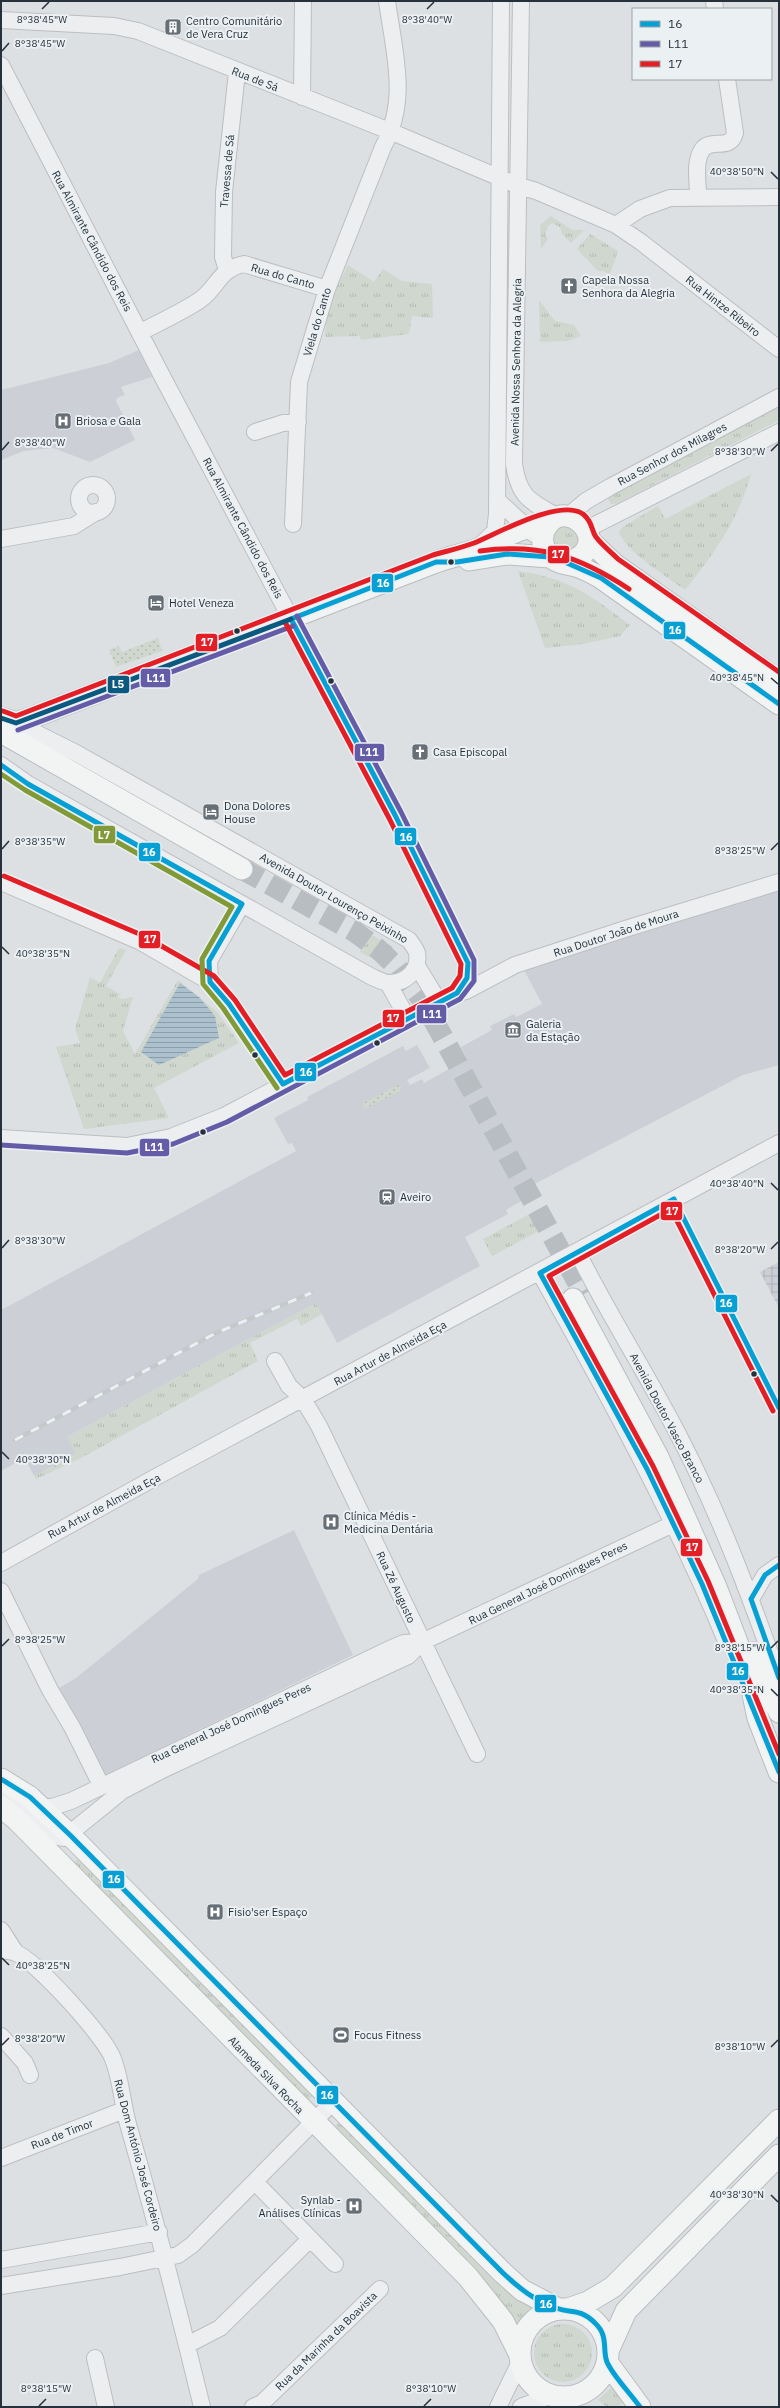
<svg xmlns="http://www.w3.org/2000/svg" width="780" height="2408" font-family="'IBM Plex Sans',sans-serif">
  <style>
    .built { fill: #ccd0d6 }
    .industrial { fill: url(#industrial-grid) }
    .grass { fill: url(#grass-tufts) }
    .garden { fill: url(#garden-dots) }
    .water { fill: url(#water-rules) }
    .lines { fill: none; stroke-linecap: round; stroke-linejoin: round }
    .major-tunnel { stroke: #b8bdc1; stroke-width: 21; stroke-dasharray: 21 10; stroke-linecap: butt }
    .minor-casing { stroke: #bcbec1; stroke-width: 18 }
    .major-casing { stroke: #babdc0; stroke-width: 23 }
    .minor { stroke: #edeef0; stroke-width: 16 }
    .major { stroke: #f2f4f4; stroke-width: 21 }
    .rail-casing { stroke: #c6c9cb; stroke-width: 4.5 }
    .rail { stroke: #ebf0f3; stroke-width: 3; stroke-dasharray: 9; stroke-linecap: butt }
    .bus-1-casing { stroke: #ebf0f3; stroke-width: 8 }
    .bus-2-casing { stroke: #ebf0f3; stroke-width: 8 }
    .bus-3-casing { stroke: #ebf0f3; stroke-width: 8 }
    .bus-4-casing { stroke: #ebf0f3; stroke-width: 8 }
    .bus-5-casing { stroke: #ebf0f3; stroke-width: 8 }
    .bus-1 { stroke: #06a0d4; stroke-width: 5 }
    .bus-2 { stroke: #655ca8; stroke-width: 5 }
    .bus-3 { stroke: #e41e25; stroke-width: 5 }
    .bus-4 { stroke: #819a37; stroke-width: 5 }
    .bus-5 { stroke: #0c5980; stroke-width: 5 }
    .ticks { fill: none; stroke: #26313b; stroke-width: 1.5 }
    .bus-dot { fill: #26313b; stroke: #ebf0f3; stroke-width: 1.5 }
    .labels { text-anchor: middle; stroke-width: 4; stroke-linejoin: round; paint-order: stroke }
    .poi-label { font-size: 11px; fill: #26313b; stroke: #ebf0f3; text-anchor: start }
    .street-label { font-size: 11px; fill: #26313b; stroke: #ebf0f3 }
    .ticks-label { font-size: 10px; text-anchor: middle; fill: #26313b; stroke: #ebf0f3; stroke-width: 4; stroke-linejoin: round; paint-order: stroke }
    .line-badge { stroke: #ebf0f3; stroke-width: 1.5 }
    .badge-label { font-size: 11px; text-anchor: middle; font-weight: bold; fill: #fff }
  </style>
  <defs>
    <pattern id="industrial-grid" width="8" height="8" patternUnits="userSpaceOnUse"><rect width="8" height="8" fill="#ccd0d6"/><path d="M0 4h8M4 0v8" fill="none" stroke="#afb3b9"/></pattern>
    <pattern id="grass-tufts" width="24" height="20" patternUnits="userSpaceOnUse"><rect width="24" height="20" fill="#cfd7ce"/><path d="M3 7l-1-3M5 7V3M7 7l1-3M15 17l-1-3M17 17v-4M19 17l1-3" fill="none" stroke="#b2b9b2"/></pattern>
    <pattern id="garden-dots" width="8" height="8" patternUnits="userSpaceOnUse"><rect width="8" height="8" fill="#cfd7ce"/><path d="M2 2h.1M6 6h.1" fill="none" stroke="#b2b9b2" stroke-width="1.8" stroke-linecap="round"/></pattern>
    <pattern id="water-rules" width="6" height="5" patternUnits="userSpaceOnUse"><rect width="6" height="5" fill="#acc1ce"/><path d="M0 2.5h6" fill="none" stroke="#8c9da8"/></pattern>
  </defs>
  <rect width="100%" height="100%" fill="#dde0e3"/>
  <path class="built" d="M139,350L152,377L121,387L125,395L117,398L116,401L135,440L90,462L53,448L24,451L1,460V390L109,363Z
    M779,890V1065L743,1075L529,1187L532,1195L506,1210L508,1214L465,1237L480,1266L337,1343L316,1303L67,1437L77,1454L34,1476L25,1458L1,1471V1310L296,1151L292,1143L288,1144L274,1118L308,1100L307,1097L403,1046L406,1051L417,1045L430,1068L407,1080L410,1085L422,1079L424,1083L467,1059L461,1047L492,1030L490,1026L514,1014L516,1017L542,1004L524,970Z
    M294,1530L353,1655L105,1775L95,1761L57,1689L76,1678L198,1579L199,1575Z"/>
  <path class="industrial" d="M779,1262V1308L760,1272Z"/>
  <path class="grass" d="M551,216L572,230H584L571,243L562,234L560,227L552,223L548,226L545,235L548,239L541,249L540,225Z
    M590,234L618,251L610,274L603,271H598L577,249Z
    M348,265L374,282L383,269L402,281L432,284L433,318L412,316L409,334L361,340L360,336L325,337L327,308Z
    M539,300L555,321L574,325L581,336L568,341L540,342Z
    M779,405V420L616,504H611L608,499L609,494Z
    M751,474C738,521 715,552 685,590C669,578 623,550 619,531L624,526L658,506L665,519Z
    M552 539a13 13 0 1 1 26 0a13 13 0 1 1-26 0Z
    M518,571C571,579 588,594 630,625L620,636L583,644L545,648Z
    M370,934L393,947L391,952L387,950L383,958L386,960L384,965L360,952Z
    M119,948L126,950L106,986L120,994L118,997L122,999L133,997L123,1031L135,1054L178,980L217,1012L239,1043L154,1088L169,1118L84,1129L56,1047L80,1043L75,1029L90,977L100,983Z
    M539,1209L548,1226L492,1256L483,1239Z
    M316,1303L322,1314L301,1326L297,1319L250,1343L258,1361L81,1458L36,1479L34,1476L76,1455L67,1437Z
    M79,1857L314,2094L307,2102L72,1865Z
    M343,2118L533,2306L515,2325L332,2129Z
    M534 2353a29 29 0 1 1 58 0a29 29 0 1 1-58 0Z
    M613,2386L623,2402L618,2407H607L598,2400Z"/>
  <path class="garden" d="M158,638L162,651L116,667L109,650L119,646L122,652Z
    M399,1084L402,1090L364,1109L362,1104Z"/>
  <path class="water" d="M180,983L199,997L215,1016L219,1038L159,1065L141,1052Z"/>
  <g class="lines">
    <path class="major-tunnel" d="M242,869L355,932L378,949L397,967L423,1001L584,1294"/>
    <g class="minor-casing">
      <path id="minor" d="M521,1L514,464C519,498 530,501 558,517
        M714,1L715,9
        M1,20L114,26L138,31L392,132L519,186L536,191L616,225L641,242L779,349
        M1,65L162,376L395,815L449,924L468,963L467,978L457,993
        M302,97L303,1
        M698,196C698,182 694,162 702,150C711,137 730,152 735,133L727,79
        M616,225L640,209L670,198L779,197
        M227,270L223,257L224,192L237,72
        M141,332C160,322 182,312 200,300C218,287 219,269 244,264L327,289
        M255,432L283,423L298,422
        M79 499a14 14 0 1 1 28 0a14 14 0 1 1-28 0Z
        M497,500L534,534
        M568,516L586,501L610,487L779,397
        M293,524L299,382L327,289L383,147C409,100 394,52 387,1
        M587,529L779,432
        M1,539L74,526L96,512
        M481,545L495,531L497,514L501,1
        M1,765L28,784L372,977C377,979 384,983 390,983C406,983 420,970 417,953C416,949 412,944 409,940L76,753L16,723
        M1,882L141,942L210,982L229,1004L283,1084
        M417,966L439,1002
        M210,982L209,961L242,904
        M388,983L408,1019
        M1,1138L127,1146L171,1137L224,1116L457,993L466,991L515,965L625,929L779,882
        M578,1253C609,1316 648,1375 680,1438C720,1515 750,1596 779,1678
        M540,1273C607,1393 673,1513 726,1641
        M275,1361L289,1386L303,1399L319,1426L477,1754
        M1,1563L156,1477L779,1143
        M1,1591L50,1690L72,1727L101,1785
        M751,1599L765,1575L779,1565
        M1,1794C10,1799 19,1804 27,1811C38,1821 48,1837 64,1838L122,1791L162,1770L408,1656L422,1642L673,1524
        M42,1807H52L71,1801L392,1648L404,1643L422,1642
        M1,1930L16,1953
        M1,1950C6,1951 12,1951 16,1953C36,1961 106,2038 113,2059C121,2079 122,2102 128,2124C155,2218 179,2312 202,2407
        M1,2036L25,2063L30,2075
        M1,2158L124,2110
        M255,2182L335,2264
        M1,2260L159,2232
        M1,2286L120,2267L178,2255L192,2245L334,2101
        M187,2345L220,2328L310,2239
        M95,2358L106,2407
        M253,2407L262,2403L380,2289
        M498,2407L520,2362
        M521,2407L552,2395"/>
    </g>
    <g class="major-casing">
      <path id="major" d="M589,540L614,564L779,681
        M469,560L507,554L550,557
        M567,563C616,547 571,496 548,524C540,534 541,549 551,557C558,564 570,564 579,567C587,570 594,574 601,578L779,704
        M1,718L16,723L36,716L436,562C450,557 465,554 478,549C502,538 524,526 550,522
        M1,732L242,869
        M573,1299L658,1457L716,1587L748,1671L758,1718L779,1772
        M754,1653L779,1712
        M1,1779L30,1797L70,1835L503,2273L522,2290L558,2309
        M1,1807L16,1819L468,2277L503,2321L519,2353
        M520 2353a44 44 0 1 1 88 0a44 44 0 1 1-88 0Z
        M568,2309L588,2302L613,2287L779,2120
        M608,2351L626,2311L779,2155
        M607,2362L640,2407"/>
    </g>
    <use href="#minor" class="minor"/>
    <use href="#major" class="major"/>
    <g class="rail-casing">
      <path id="rail" d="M15,1440L216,1333L311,1293"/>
    </g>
    <use href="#rail" class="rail"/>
    <g class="bus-1-casing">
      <path id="bus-1" d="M567,563L601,578L779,704
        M1,765L28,784L242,904L209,961L210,982L229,1004L283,1084L457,993L467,978L468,963L395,815L291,619L436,562H457L507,554L550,557
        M674,1199L779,1408
        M540,1273L647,1469L702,1584L779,1772
        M540,1273L674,1199
        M751,1599L779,1678
        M751,1599L765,1575L779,1565
        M1,1779L30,1797L70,1835L503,2273C519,2288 535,2301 556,2308C572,2314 580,2308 595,2323C609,2336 602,2349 607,2362C613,2376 631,2394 640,2407"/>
    </g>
    <g class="bus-2-casing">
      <path id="bus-2" d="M18,730L293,626
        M1,1145L127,1153L173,1144L227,1122L460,999L474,981V960L401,812L297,616"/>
    </g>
    <g class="bus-3-casing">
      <path id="bus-3" d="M480,551C540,543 579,556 629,589
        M3,711L16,716L34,709L433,555C447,551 461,548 474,543C498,533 560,498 583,514C593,522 591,530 596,537C602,545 611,552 618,559L779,672
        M4,876L144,936L214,976L235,1000L285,1075L452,988L460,976L461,964L389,818L285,622
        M773,1411L671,1209L549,1276L653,1466L708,1581L779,1754"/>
    </g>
    <g class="bus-4-casing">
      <path id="bus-4" d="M1,774L25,790L232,907L202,959L203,984L223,1008L277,1088"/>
    </g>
    <g class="bus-5-casing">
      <path id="bus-5" d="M1,718L16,723L291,619"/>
    </g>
    <use href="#bus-1" class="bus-1"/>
    <use href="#bus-2" class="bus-2"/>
    <use href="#bus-3" class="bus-3"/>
    <use href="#bus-4" class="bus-4"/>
    <use href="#bus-5" class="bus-5"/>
  </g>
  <path class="ticks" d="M42,9L49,2M427,9L434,2M2,51L9,43M771,172L778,179M2,450L9,442M771,451L778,444M771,678L778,684M2,849L9,841M771,850L778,843M2,947L9,954M771,1183L778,1190M2,1248L9,1240M771,1249L778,1242M2,1452L9,1459M2,1646L9,1639M771,1648L778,1641M771,1689L778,1696M2,1958L9,1965M2,2045L9,2038M771,2047L778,2040M771,2195L778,2202M39,2406L46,2399M424,2406L431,2399"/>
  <defs>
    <g id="building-square" transform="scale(0.9)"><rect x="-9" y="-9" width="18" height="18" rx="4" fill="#666e76" stroke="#ebf0f3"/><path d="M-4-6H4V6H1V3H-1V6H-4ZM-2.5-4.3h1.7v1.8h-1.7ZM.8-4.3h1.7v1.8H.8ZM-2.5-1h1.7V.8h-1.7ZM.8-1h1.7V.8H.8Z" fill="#fff"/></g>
    <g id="church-square" transform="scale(0.9)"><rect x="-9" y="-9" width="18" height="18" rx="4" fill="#666e76" stroke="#ebf0f3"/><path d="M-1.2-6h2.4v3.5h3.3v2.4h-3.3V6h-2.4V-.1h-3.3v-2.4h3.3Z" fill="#fff"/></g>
    <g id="hospital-square" transform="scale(0.9)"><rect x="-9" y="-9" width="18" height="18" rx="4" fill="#666e76" stroke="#ebf0f3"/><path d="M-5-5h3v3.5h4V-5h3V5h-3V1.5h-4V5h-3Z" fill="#fff"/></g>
    <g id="hotel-square" transform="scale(0.9)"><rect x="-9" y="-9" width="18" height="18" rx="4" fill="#666e76" stroke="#ebf0f3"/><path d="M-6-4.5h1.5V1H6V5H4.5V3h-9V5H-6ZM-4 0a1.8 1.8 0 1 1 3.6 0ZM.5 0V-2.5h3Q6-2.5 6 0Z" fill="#fff"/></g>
    <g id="museum-square" transform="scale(0.9)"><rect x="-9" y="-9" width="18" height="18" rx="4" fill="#666e76" stroke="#ebf0f3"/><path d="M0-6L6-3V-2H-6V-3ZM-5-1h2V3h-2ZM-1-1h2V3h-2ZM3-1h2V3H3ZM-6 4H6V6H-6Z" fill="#fff"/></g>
    <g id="station-square" transform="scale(0.9)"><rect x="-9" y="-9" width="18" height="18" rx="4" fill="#666e76" stroke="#ebf0f3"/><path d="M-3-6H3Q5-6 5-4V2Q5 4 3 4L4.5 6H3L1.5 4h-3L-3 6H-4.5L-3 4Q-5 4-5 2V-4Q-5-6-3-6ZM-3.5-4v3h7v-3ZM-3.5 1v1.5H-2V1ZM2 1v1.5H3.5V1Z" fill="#fff"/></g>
    <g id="stadium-square" transform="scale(0.9)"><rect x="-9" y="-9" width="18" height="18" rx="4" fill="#666e76" stroke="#ebf0f3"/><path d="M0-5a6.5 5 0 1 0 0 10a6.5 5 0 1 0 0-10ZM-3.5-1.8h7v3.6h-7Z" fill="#fff"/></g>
  </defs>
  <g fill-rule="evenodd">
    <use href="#building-square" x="173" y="27"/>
    <use href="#church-square" x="569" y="286"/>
    <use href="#hospital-square" x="63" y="421"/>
    <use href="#hotel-square" x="156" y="603"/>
    <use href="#church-square" x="420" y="752"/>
    <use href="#hotel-square" x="211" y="812"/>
    <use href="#museum-square" x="513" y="1030"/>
    <use href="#station-square" x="387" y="1197"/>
    <use href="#hospital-square" x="331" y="1522"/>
    <use href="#hospital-square" x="215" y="1912"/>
    <use href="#stadium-square" x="341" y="2035"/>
    <use href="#hospital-square" x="354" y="2206"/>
  </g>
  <g class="bus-dot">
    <circle cx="451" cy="562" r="3.5"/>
    <circle cx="237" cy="631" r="3.5"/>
    <circle cx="331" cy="681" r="3.5"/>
    <circle cx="377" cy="1043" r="3.5"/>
    <circle cx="255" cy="1055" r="3.5"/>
    <circle cx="203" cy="1132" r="3.5"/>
    <circle cx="754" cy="1374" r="3.5"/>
  </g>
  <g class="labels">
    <g class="poi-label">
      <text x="186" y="25">Centro Comunitário<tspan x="186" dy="13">de Vera Cruz</tspan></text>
      <text x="582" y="284">Capela Nossa<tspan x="582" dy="13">Senhora da Alegria</tspan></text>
      <text x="76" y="425">Briosa e Gala</text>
      <text x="169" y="607">Hotel Veneza</text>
      <text x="433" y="756">Casa Episcopal</text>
      <text x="224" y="810">Dona Dolores<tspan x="224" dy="13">House</tspan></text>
      <text x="526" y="1028">Galeria<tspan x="526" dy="13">da Estação</tspan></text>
      <text x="400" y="1201">Aveiro</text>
      <text x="344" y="1520">Clínica Médis -<tspan x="344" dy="13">Medicina Dentária</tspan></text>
      <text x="228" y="1916">Fisio'ser Espaço</text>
      <text x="354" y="2039">Focus Fitness</text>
      <text x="341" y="2204" text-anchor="end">Synlab -<tspan x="341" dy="13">Análises Clínicas</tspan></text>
    </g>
    <g class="street-label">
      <text transform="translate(255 79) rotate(21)" y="4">Rua de Sá</text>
      <text transform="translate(227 171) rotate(-85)" y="4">Travessa de Sá</text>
      <text transform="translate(92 241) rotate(62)" y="4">Rua Almirante Cândido dos Reis</text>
      <text transform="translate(283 276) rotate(16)" y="4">Rua do Canto</text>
      <text transform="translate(723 306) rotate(38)" y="4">Rua Hintze Ribeiro</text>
      <text transform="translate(317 322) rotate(-73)" y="4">Viela do Canto</text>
      <text transform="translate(516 362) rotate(-89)" y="4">Avenida Nossa Senhora da Alegria</text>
      <text transform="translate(672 454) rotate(-28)" y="4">Rua Senhor dos Milagres</text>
      <text transform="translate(243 528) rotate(62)" y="4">Rua Almirante Cândido dos Reis</text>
      <text transform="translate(334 898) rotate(30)" y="4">Avenida Doutor Lourenço Peixinho</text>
      <text transform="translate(616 933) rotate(-18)" y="4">Rua Doutor João de Moura</text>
      <text transform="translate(390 1353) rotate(-28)" y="4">Rua Artur de Almeida Eça</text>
      <text transform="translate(667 1418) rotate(62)" y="4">Avenida Doutor Vasco Branco</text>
      <text transform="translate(104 1506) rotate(-28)" y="4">Rua Artur de Almeida Eça</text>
      <text transform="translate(548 1583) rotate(-26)" y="4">Rua General José Domingues Peres</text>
      <text transform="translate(396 1587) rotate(65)" y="4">Rua Zé Augusto</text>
      <text transform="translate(231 1723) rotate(-25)" y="4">Rua General José Domingues Peres</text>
      <text transform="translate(266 2075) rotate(46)" y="4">Alameda Silva Rocha</text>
      <text transform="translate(62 2134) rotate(-21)" y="4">Rua de Timor</text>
      <text transform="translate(138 2155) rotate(75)" y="4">Rua Dom António José Cordeiro</text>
      <text transform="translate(326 2341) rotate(-44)" y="4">Rua da Marinha da Boavista</text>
    </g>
  </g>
  <g class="ticks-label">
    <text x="42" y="23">8°38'45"W</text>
    <text x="427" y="23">8°38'40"W</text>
    <text x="40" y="47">8°38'45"W</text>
    <text x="737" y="175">40°38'50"N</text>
    <text x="40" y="446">8°38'40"W</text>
    <text x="740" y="455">8°38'30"W</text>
    <text x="737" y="681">40°38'45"N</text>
    <text x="40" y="845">8°38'35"W</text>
    <text x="740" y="854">8°38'25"W</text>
    <text x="43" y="957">40°38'35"N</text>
    <text x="737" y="1187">40°38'40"N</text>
    <text x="40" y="1244">8°38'30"W</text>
    <text x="740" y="1253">8°38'20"W</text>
    <text x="43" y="1463">40°38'30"N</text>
    <text x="40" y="1643">8°38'25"W</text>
    <text x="740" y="1651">8°38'15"W</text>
    <text x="737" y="1693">40°38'35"N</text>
    <text x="43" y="1969">40°38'25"N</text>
    <text x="40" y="2042">8°38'20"W</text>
    <text x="740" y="2050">8°38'10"W</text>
    <text x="737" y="2198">40°38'30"N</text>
    <text x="46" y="2392">8°38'15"W</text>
    <text x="431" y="2392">8°38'10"W</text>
  </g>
  <g class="line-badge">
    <rect x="547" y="545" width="23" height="19" rx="4" fill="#e41e25"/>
    <rect x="371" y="573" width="23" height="20" rx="4" fill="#06a0d4"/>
    <rect x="663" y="621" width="23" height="19" rx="4" fill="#06a0d4"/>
    <rect x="195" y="633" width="23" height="19" rx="4" fill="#e41e25"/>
    <rect x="140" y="668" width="31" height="20" rx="4" fill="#655ca8"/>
    <rect x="107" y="675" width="23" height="19" rx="4" fill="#0c5980"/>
    <rect x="354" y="743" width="31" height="19" rx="4" fill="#655ca8"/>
    <rect x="93" y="825" width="23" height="19" rx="4" fill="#819a37"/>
    <rect x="394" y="827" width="23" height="19" rx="4" fill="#06a0d4"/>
    <rect x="138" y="842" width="23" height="20" rx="4" fill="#06a0d4"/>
    <rect x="138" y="930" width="23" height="19" rx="4" fill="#e41e25"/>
    <rect x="416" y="1004" width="31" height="20" rx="4" fill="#655ca8"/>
    <rect x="382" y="1009" width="23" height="19" rx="4" fill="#e41e25"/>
    <rect x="294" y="1062" width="23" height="20" rx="4" fill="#06a0d4"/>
    <rect x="139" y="1138" width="31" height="19" rx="4" fill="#655ca8"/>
    <rect x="660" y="1201" width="23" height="20" rx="4" fill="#e41e25"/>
    <rect x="715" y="1294" width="23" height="19" rx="4" fill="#06a0d4"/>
    <rect x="680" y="1538" width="23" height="19" rx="4" fill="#e41e25"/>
    <rect x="726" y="1662" width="23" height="19" rx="4" fill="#06a0d4"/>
    <rect x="102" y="1870" width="23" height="19" rx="4" fill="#06a0d4"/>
    <rect x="316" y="2085" width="23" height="20" rx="4" fill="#06a0d4"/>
    <rect x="534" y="2294" width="23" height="19" rx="4" fill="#06a0d4"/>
  </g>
  <g class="badge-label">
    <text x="558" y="558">17</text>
    <text x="383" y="587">16</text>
    <text x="675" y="634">16</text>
    <text x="207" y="646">17</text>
    <text x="156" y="682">L11</text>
    <text x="118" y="688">L5</text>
    <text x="369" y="756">L11</text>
    <text x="104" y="839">L7</text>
    <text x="406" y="841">16</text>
    <text x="149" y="856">16</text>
    <text x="150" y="943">17</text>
    <text x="432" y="1018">L11</text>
    <text x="393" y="1022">17</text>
    <text x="306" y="1076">16</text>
    <text x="154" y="1151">L11</text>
    <text x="672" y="1215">17</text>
    <text x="726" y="1307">16</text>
    <text x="692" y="1551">17</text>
    <text x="738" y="1675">16</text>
    <text x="114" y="1883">16</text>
    <text x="327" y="2099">16</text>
    <text x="546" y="2308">16</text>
  </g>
  <rect width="780" height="2408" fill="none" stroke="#26313b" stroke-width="4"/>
  <rect x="632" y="8" width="140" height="72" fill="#ebf0f3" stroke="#9ca4a9"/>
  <rect x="640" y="21" width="20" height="6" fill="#06a0d4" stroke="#9ca4a9"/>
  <text x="668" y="28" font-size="12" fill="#26313b">16</text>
  <rect x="640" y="41" width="20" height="6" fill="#655ca8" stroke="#9ca4a9"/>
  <text x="668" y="48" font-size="12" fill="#26313b">L11</text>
  <rect x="640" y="61" width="20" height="6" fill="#e41e25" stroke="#9ca4a9"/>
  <text x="668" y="68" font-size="12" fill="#26313b">17</text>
</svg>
